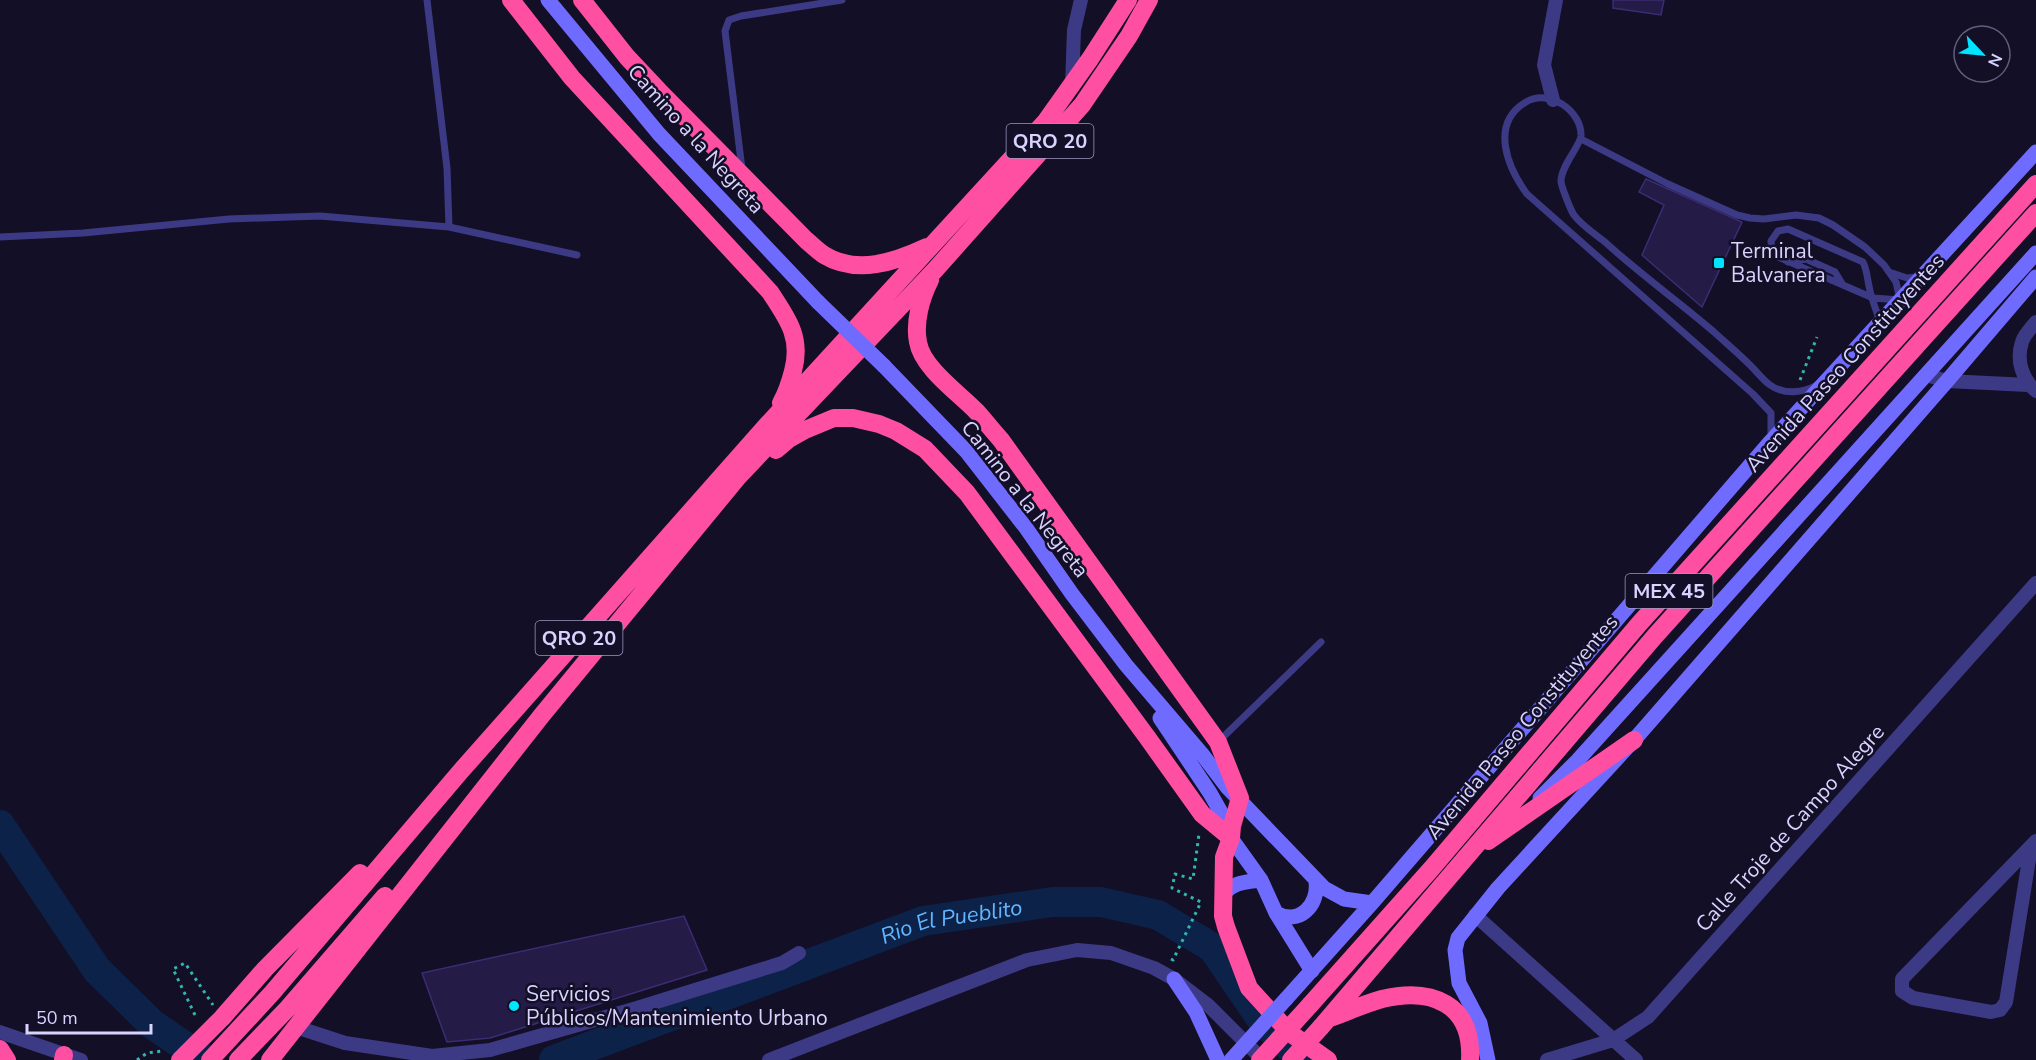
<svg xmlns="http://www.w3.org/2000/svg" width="2036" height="1060" font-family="'Nunito Sans',sans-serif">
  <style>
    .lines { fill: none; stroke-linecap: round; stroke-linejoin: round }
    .river { stroke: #0c2248; stroke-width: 30 }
    .building { fill: #241b47; stroke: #3b2d73; stroke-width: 1.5 }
    .path { stroke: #2fb8b0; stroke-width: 3; stroke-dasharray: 3 4.5; stroke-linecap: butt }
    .lane { stroke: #3d3a85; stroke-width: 7 }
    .street { stroke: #3d3a85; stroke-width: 14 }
    .secondary { stroke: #6f6bff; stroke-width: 15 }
    .highway { stroke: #ff4fa3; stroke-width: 18 }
    .secondary-bridge { stroke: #6f6bff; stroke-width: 15 }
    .highway-bridge { stroke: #ff4fa3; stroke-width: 18 }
    .poi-dot { fill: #00e5ff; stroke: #130f26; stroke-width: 2 }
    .labels { text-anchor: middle; stroke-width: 5; stroke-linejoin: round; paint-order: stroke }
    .shield { fill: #130f26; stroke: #9e99be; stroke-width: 1.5 }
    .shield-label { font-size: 20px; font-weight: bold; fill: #d9d4ff }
    .street-label { font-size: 21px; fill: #d9d4ff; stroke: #130f26 }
    .poi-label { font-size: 21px; fill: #d9d4ff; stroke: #130f26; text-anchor: start }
    .water-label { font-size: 22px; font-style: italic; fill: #62b6ff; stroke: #130f26 }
  </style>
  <rect width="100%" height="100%" fill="#130f26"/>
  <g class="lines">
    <g class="river">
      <path d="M0,825L97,970L152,1024L205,1060"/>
      <path id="s1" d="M554,1060L923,921L1052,902H1101L1158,915L1213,948L1264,1023L1304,1060"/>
    </g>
  </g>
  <path class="building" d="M1613,0H1664L1661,15L1613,8Z
    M1646,179L1742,222L1702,307L1642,255L1664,205L1639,192Z
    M684,916L707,970L490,1038L447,1042L422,973Z"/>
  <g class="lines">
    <path class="path" d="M1800,380L1817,337
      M1171,959L1173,960L1201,902L1172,888L1175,874L1193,879L1199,834
      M195,1015L173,969L185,963L213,1005
      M137,1060L147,1053L162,1051"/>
    <path class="lane" d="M427,0L447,168L449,227
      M1581,139L1668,184L1737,215L1750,218L1764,219L1796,215L1819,218L1833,225L1865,247L1884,265L1896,282L1900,300L1873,298L1778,257L1772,251L1771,241L1778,231L1788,229L1863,262C1867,270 1867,277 1869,286C1871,298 1876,310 1880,321
      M742,169L725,31L729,20L741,16L842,0
      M0,237L83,233L229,219L320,216L449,227L577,255
      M1788,262L1806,259L1835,272L1843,285
      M1892,273L1907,278L1919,277
      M1771,438V413L1753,394L1527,194C1508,168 1489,124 1526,102C1549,88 1582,111 1581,136C1580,146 1561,166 1561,181C1561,186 1571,211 1574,215C1581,225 1595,234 1605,242C1640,274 1678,301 1714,332C1726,343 1739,354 1751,366C1757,372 1763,380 1770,385C1784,395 1803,393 1817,385
      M1218,742L1321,642"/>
    <path class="street" d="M1072,85L1074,30L1081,0
      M1553,100L1544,65L1556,0
      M2036,322C2031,328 2024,335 2022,342C2016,360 2022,379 2036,391
      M1926,375L1947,381L2028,385
      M2031,847L2006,1002L2000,1010L1991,1012L1913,998L1902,991V979L2036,841
      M1475,915L1636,1060
      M296,1027L345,1043L432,1056L490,1050L637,1008L782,963L799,953
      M0,1032L81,1060
      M769,1060L1027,960L1077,950L1111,953L1154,968L1174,979L1208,1005L1263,1060
      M1547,1060L1613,1040L1648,1017L2036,583"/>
    <path class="secondary" d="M548,0L659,134L818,302
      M884,366L966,451L1026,528L1072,594L1126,665L1202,754L1227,787L1324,888L1344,899L1372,903
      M1160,718L1210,793L1223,816L1231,838L1261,880L1276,913L1312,971
      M1540,798L1577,761L2036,253
      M1223,895C1233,882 1245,882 1261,880
      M1276,913C1299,926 1319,905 1316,882
      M1174,979L1196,1012L1218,1060
      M1286,999L1372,903L1771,441L2036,152
      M1488,1060L1480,1023L1459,983L1455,950L1458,938L1498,888L1634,740L1947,381L2036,277"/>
    <path class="highway" d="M511,0L572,78L770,292C788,319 802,338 793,371C790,383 787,392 781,403
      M582,0L627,57L659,91L806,240C812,245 818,251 824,255C857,275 895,262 927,247
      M930,280C921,298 914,322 918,342C922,368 960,394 977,412C985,421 993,431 1001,440L1218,742L1240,798L1232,826L1231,838L1224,857L1223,916L1226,927L1249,988L1290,1033L1328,1060
      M776,450L789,439L805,430L834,418H853L879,424L896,431L925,449L967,493L1147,737L1202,814L1231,838
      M1488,841L1634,740
      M1310,1005L1432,868L1639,624L2036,184
      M1330,1018C1347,1012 1364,1004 1382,999C1432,987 1473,1004 1470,1060
      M1321,1027L1655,636L2036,213
      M0,1049L7,1060
      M63,1060L64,1055
      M180,1060L222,1018L265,969L360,873
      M210,1060L272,993L460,772L767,425L1046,121L1090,59L1128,0
      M238,1060L288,1008L385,896
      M270,1060L542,715L738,477L935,270L1082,105L1129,36L1149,0"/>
    <path class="secondary-bridge" d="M818,302L884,366
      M1231,1060L1286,999"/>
    <path class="highway-bridge" d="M1260,1060L1310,1005
      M1291,1060L1321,1027"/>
  </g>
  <g class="poi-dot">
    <rect x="1713" y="257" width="12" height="12" rx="3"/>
    <circle cx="514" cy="1006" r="6"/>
  </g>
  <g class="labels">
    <g class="shield">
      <rect x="1006.5" y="124" width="87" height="34" rx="4.5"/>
      <rect x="1625.5" y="574" width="87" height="34" rx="4.5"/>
      <rect x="535.5" y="621" width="87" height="34" rx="4.5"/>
    </g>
    <g class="shield-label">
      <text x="1050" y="148">QRO 20</text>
      <text x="1669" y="598">MEX 45</text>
      <text x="579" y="645">QRO 20</text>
    </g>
    <g class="street-label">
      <text transform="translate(696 139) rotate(48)" y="7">Camino a la Negreta</text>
      <text transform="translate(1845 363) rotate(-48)" y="7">Avenida Paseo Constituyentes</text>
      <text transform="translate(1025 499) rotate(52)" y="7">Camino a la Negreta</text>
      <text transform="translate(1522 727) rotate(-50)" y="7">Avenida Paseo Constituyentes</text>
      <text transform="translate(1790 828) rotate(-48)" y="7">Calle Troje de Campo Alegre</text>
    </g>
    <g class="poi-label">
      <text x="1731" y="258">Terminal<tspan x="1731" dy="24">Balvanera</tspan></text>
      <text x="526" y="1001">Servicios<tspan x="526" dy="24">Públicos/Mantenimiento Urbano</tspan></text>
    </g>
    <g class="water-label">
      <text dy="8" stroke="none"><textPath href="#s1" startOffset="422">Rio El Pueblito</textPath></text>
    </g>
  </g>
  <g transform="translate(1982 54) rotate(116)"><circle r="28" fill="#130f26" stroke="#625e7d" stroke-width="1.5"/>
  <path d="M0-4.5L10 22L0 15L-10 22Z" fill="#00e5ff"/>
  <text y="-9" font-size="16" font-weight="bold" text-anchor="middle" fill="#d9d4ff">N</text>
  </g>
  <path d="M27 1024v9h124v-9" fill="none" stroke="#d9d4ff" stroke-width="3"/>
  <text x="36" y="1024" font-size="18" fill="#d9d4ff" stroke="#130f26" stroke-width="4.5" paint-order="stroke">50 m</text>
</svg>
